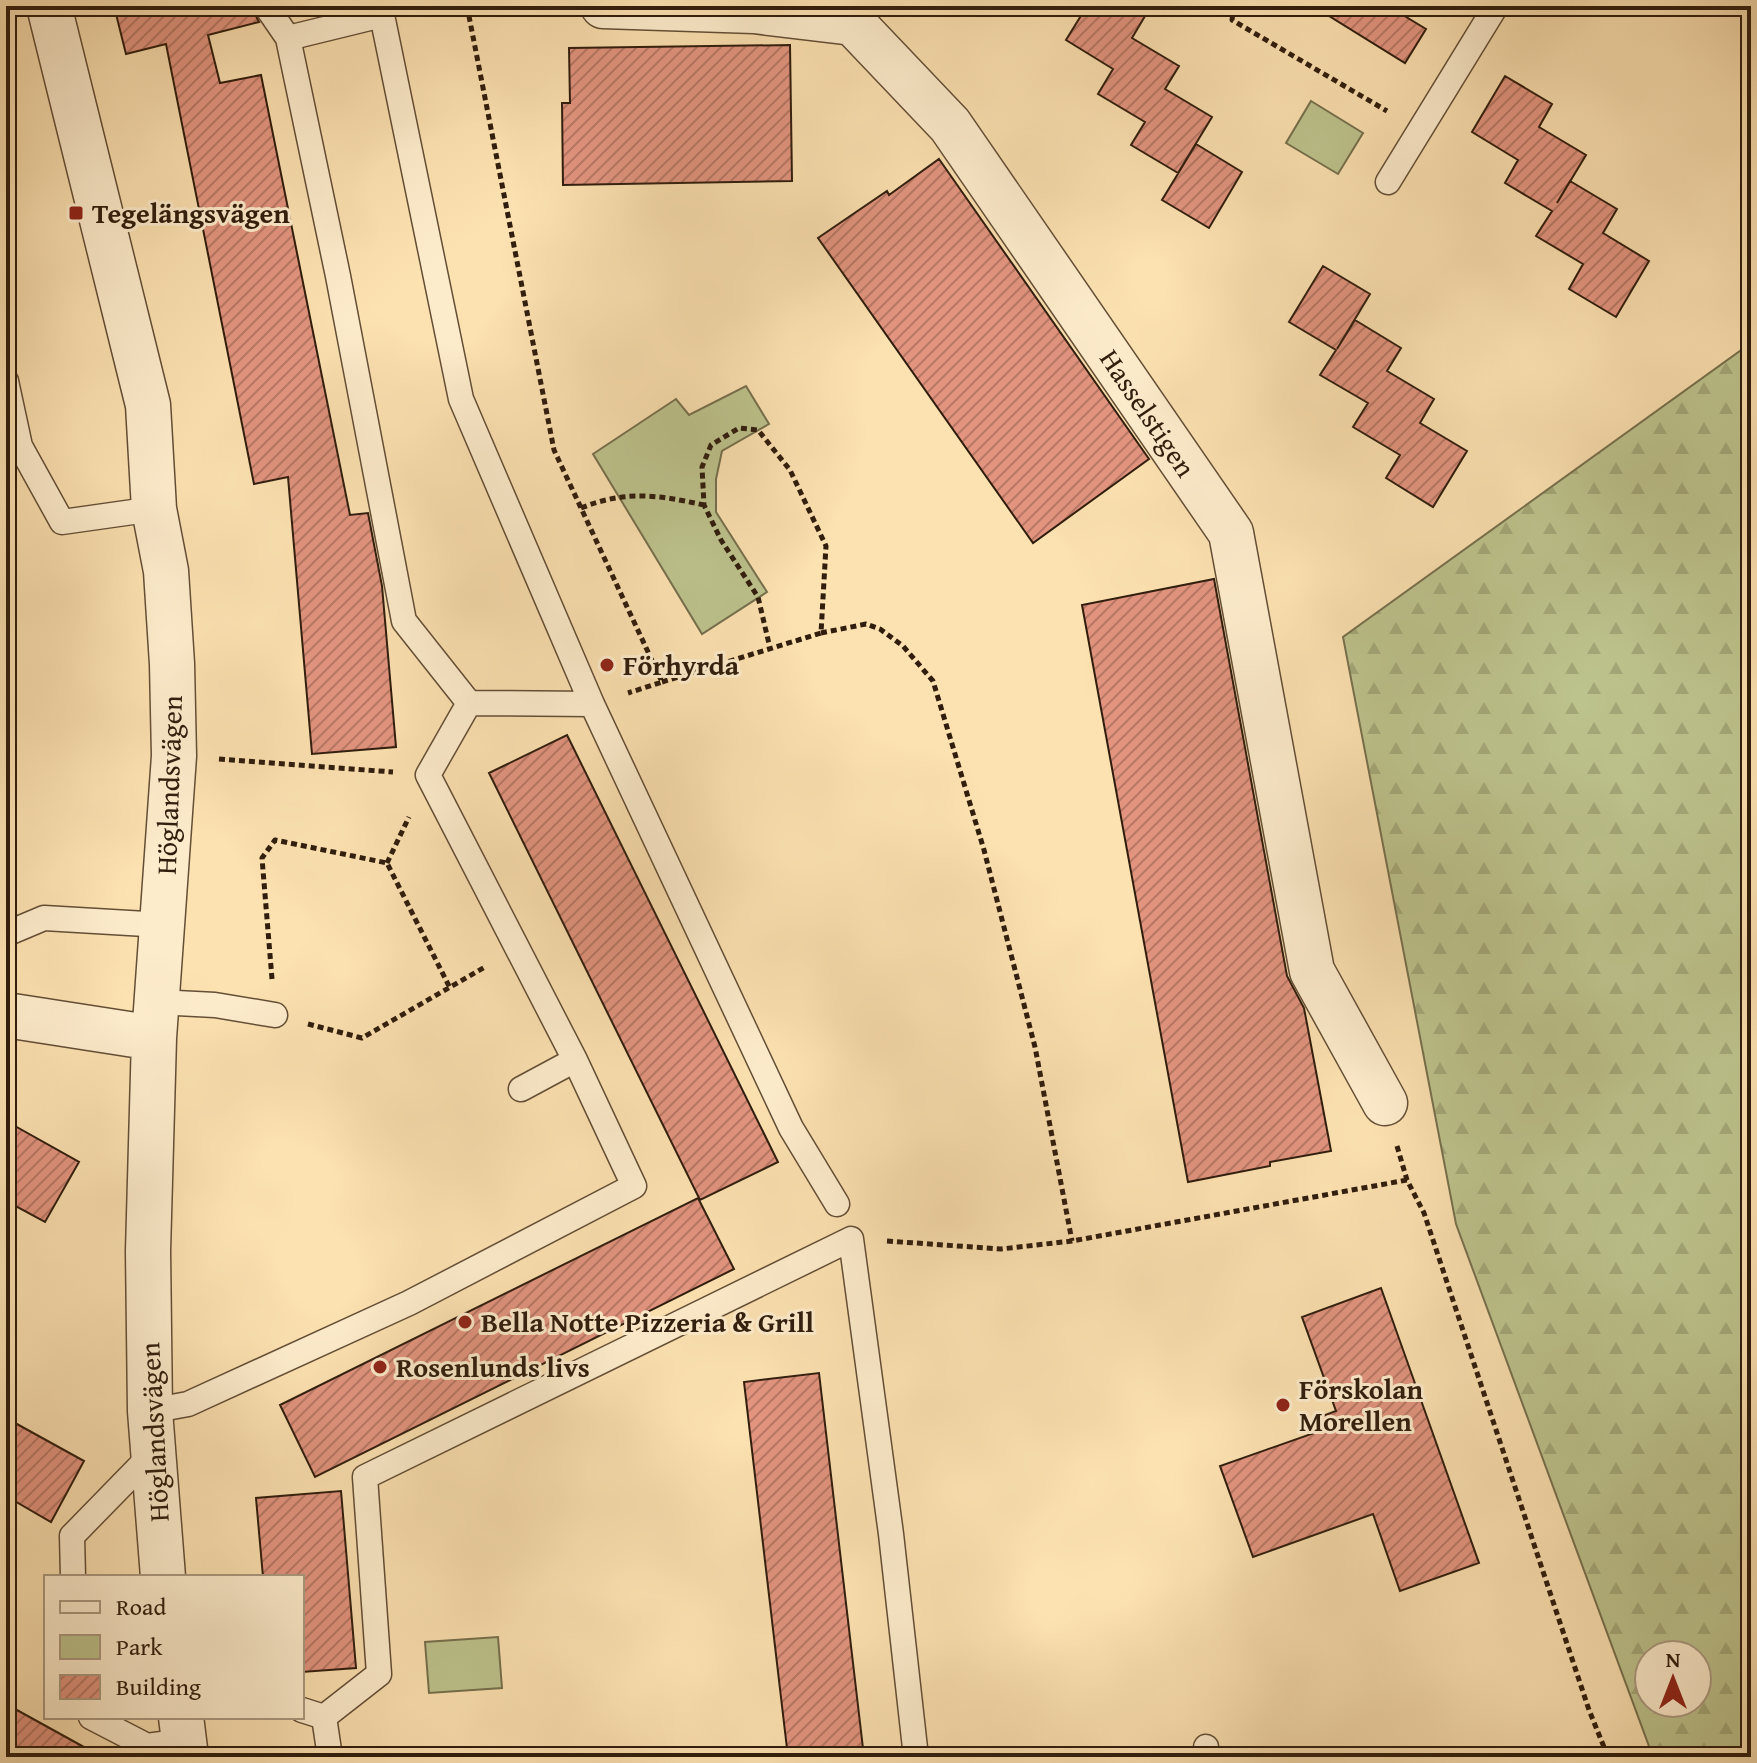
<svg xmlns="http://www.w3.org/2000/svg" width="1757" height="1763" font-family="'Gentium Book Plus',serif">
  <style>
    .forest { fill: url(#forest-firs); stroke: #76704d; stroke-width: 2; fill-rule: evenodd }
    .park { fill: #bdc38d; stroke: #76704d; stroke-width: 2 }
    .building { fill: url(#building-hatch); stroke: #301d0d; stroke-width: 2 }
    .lines { fill: none; stroke-linecap: round; stroke-linejoin: round }
    .lane-casing { stroke: #634e36; stroke-width: 27 }
    .street-casing { stroke: #634e36; stroke-width: 47 }
    .path { stroke: #301d0d; stroke-width: 5; stroke-dasharray: 6 4; stroke-linecap: butt }
    .lane { stroke: #fdeccc; stroke-width: 24 }
    .street { stroke: #fdeccc; stroke-width: 44 }
    .poi-dot { fill: #8f2418; stroke: #fdeccc; stroke-width: 3 }
    .labels { text-anchor: middle; stroke-width: 6; stroke-linejoin: round; paint-order: stroke }
    .poi-label { font-size: 28px; font-weight: bold; fill: #301d0d; stroke: #fdeccc; text-anchor: start }
    .street-label { font-size: 28px; fill: #301d0d; stroke: #fdeccc }
  </style>
  <defs>
    <pattern id="forest-firs" width="22" height="20" patternUnits="userSpaceOnUse" patternTransform="scale(2)"><rect width="22" height="20" fill="#bdc38d"/><path d="M5 1l3.5 6h-7zM16 11l3.5 6h-7z" fill="#a3a778"/></pattern>
    <pattern id="building-hatch" width="6" height="6" patternUnits="userSpaceOnUse" patternTransform="scale(2)"><rect width="6" height="6" fill="#e2947f"/><path d="M-1 1l2-2M0 6l6-6M5 7l2-2" fill="none" stroke="#b87866"/></pattern>
  </defs>
  <rect width="100%" height="100%" fill="#fce1b1"/>
  <filter id="stains"><feTurbulence type="fractalNoise" baseFrequency=".0025" numOctaves="4"/><feColorMatrix values="0 0 0 0 .2 0 0 0 0 .09 0 0 0 0 .02 0 0 0 .5 -.17"/></filter>
  <radialGradient id="worn" r=".72"><stop offset=".6" stop-color="#630" stop-opacity="0"/><stop offset="1" stop-color="#630" stop-opacity=".3"/></radialGradient>
  <path class="forest" d="M1751,343V1757H1653L1456,1224L1343,637ZM1649,1655H1697V1703H1649Z"/>
  <path class="park" d="M1311,101L1363,133L1338,174L1286,143Z
    M746,386L769,424L722,451L716,479V512L767,592L702,634L593,454L676,399L689,415Z
    M498,1637L502,1688L429,1693L425,1642Z"/>
  <path class="building" d="M114,6H251L259,22L208,35L220,83L261,75L350,515L368,513L382,586L396,747L312,754L288,477L254,484L166,44L126,54Z
    M1087,6H1151L1132,38L1179,66L1165,89L1212,117L1178,173L1131,145L1145,122L1098,94L1113,69L1066,40Z
    M1313,6H1388L1426,29L1405,63Z
    M790,45L792,181L563,185L562,103H570L569,48Z
    M1505,76L1552,104L1539,127L1586,155L1557,203L1570,181L1617,209L1603,233L1649,261L1616,317L1569,289L1583,264L1536,236L1552,211L1505,183L1518,160L1472,132Z
    M1196,144L1242,172L1209,228L1162,200Z
    M939,159L1149,459L1033,543L818,238L887,191L889,195Z
    M1323,266L1370,294L1337,349L1355,320L1401,348L1387,371L1434,399L1420,423L1467,451L1433,507L1386,478L1400,455L1353,427L1368,403L1320,375L1336,350L1289,322Z
    M1214,579L1287,976L1304,1008L1331,1151L1270,1162V1166L1188,1182L1082,605Z
    M567,735L778,1162L700,1200L489,773Z
    M6,1121L79,1162L45,1222L6,1201Z
    M698,1198L734,1269L315,1477L280,1405Z
    M1381,1288L1479,1563L1400,1591L1373,1514L1253,1557L1220,1466L1317,1432L1312,1420L1336,1411L1302,1317Z
    M819,1373L864,1757H788L744,1382Z
    M6,1418L84,1461L51,1522L6,1496Z
    M341,1491L356,1668L302,1672V1577H263L256,1498Z
    M6,1704L102,1757H6Z"/>
  <g class="lines">
    <g class="lane-casing">
      <path id="lane" d="M266,6L288,38L338,276L404,621L469,703L592,704
        M385,6L382,15L461,399L592,704L791,1128L837,1204
        M288,38L382,15
        M1388,182L1496,6
        M6,381L20,446L62,522L154,509
        M6,934L44,918L163,925
        M157,1002L215,1005L275,1015
        M521,1089L575,1060
        M150,1411L188,1404L409,1303L634,1186L575,1060L428,775L469,703
        M73,1577L72,1536L153,1453
        M302,1710L324,1717L330,1757
        M91,1717L147,1746L184,1741
        M324,1717L379,1674L365,1477L851,1239L891,1534L916,1757
        M1206,1747L1207,1757"/>
    </g>
    <g class="street-casing">
      <path id="street" d="M49,6L148,405L154,509L166,571L172,664L174,756L154,1038L148,1251L150,1411L163,1577
        M603,6L754,11L853,23L950,125L1231,533L1312,971L1385,1103
        M6,1015L154,1038
        M181,1717L186,1757"/>
    </g>
    <path class="path" d="M467,6L554,450L662,682L628,693
      M1234,6L1232,20L1387,111
      M581,508C626,490 658,495 704,505
      M821,633L866,624L880,629L903,646L933,681L984,850L1035,1047L1072,1241
      M662,682L821,633L826,546L790,470L758,430L739,428L711,445L702,467L704,505L721,540L758,597L770,648
      M219,759L393,772
      M387,863L409,817
      M272,979L262,858L275,840L387,863L450,988
      M308,1024L362,1038L485,967
      M1397,1146L1407,1180L1424,1213L1589,1710L1608,1757
      M887,1241L1001,1249L1072,1241L1407,1180"/>
    <use href="#lane" class="lane"/>
    <use href="#street" class="street"/>
  </g>
  <g class="poi-dot">
    <rect x="68" y="205" width="16" height="16" rx="4"/>
    <circle cx="607" cy="665" r="8"/>
    <circle cx="465" cy="1322" r="8"/>
    <circle cx="380" cy="1367" r="8"/>
    <circle cx="1283" cy="1405" r="8"/>
  </g>
  <g class="labels">
    <g class="poi-label">
      <text x="92" y="223">Tegelängsvägen</text>
      <text x="623" y="675">Förhyrda</text>
      <text x="481" y="1332">Bella Notte Pizzeria &amp; Grill</text>
      <text x="396" y="1377">Rosenlunds livs</text>
      <text x="1299" y="1399">Förskolan<tspan x="1299" dy="32">Morellen</tspan></text>
    </g>
    <g class="street-label">
      <text transform="translate(1148 413) rotate(56)" y="10">Hasselstigen</text>
      <text transform="translate(169 785) rotate(-88)" y="10">Höglandsvägen</text>
      <text transform="translate(154 1432) rotate(-93)" y="10">Höglandsvägen</text>
    </g>
  </g>
  <rect width="1757" height="1763" fill="none" stroke="#fce1b1" stroke-width="32"/>
  <rect x="8" y="8" width="1741" height="1747" fill="none" stroke="#301d0d" stroke-width="4"/>
  <rect x="16" y="16" width="1725" height="1731" fill="none" stroke="#301d0d" stroke-width="2"/>
  <rect x="44" y="1575" width="260" height="144" fill="#fdeccc" stroke="#ab9980" stroke-width="2"/>
  <rect x="60" y="1601" width="40" height="12" fill="#fdeccc" stroke="#ab9980" stroke-width="2"/>
  <text x="116" y="1615" font-size="24" fill="#301d0d">Road</text>
  <rect x="60" y="1635" width="40" height="24" fill="#bdc38d" stroke="#ab9980" stroke-width="2"/>
  <text x="116" y="1655" font-size="24" fill="#301d0d">Park</text>
  <rect x="60" y="1675" width="40" height="24" fill="url(#building-hatch)" stroke="#ab9980" stroke-width="2"/>
  <text x="116" y="1695" font-size="24" fill="#301d0d">Building</text>
  <g transform="translate(1673 1679)"><circle r="38" fill="#fdeccc" stroke="#ab9980" stroke-width="2"/>
  <path d="M0-6L14 30L0 20L-14 30Z" fill="#8f2418"/>
  <text y="-12" font-size="22" font-weight="bold" text-anchor="middle" fill="#301d0d">N</text>
  </g>
  <rect width="100%" height="100%" filter="url(#stains)"/>
  <rect width="100%" height="100%" fill="url(#worn)"/>
</svg>
